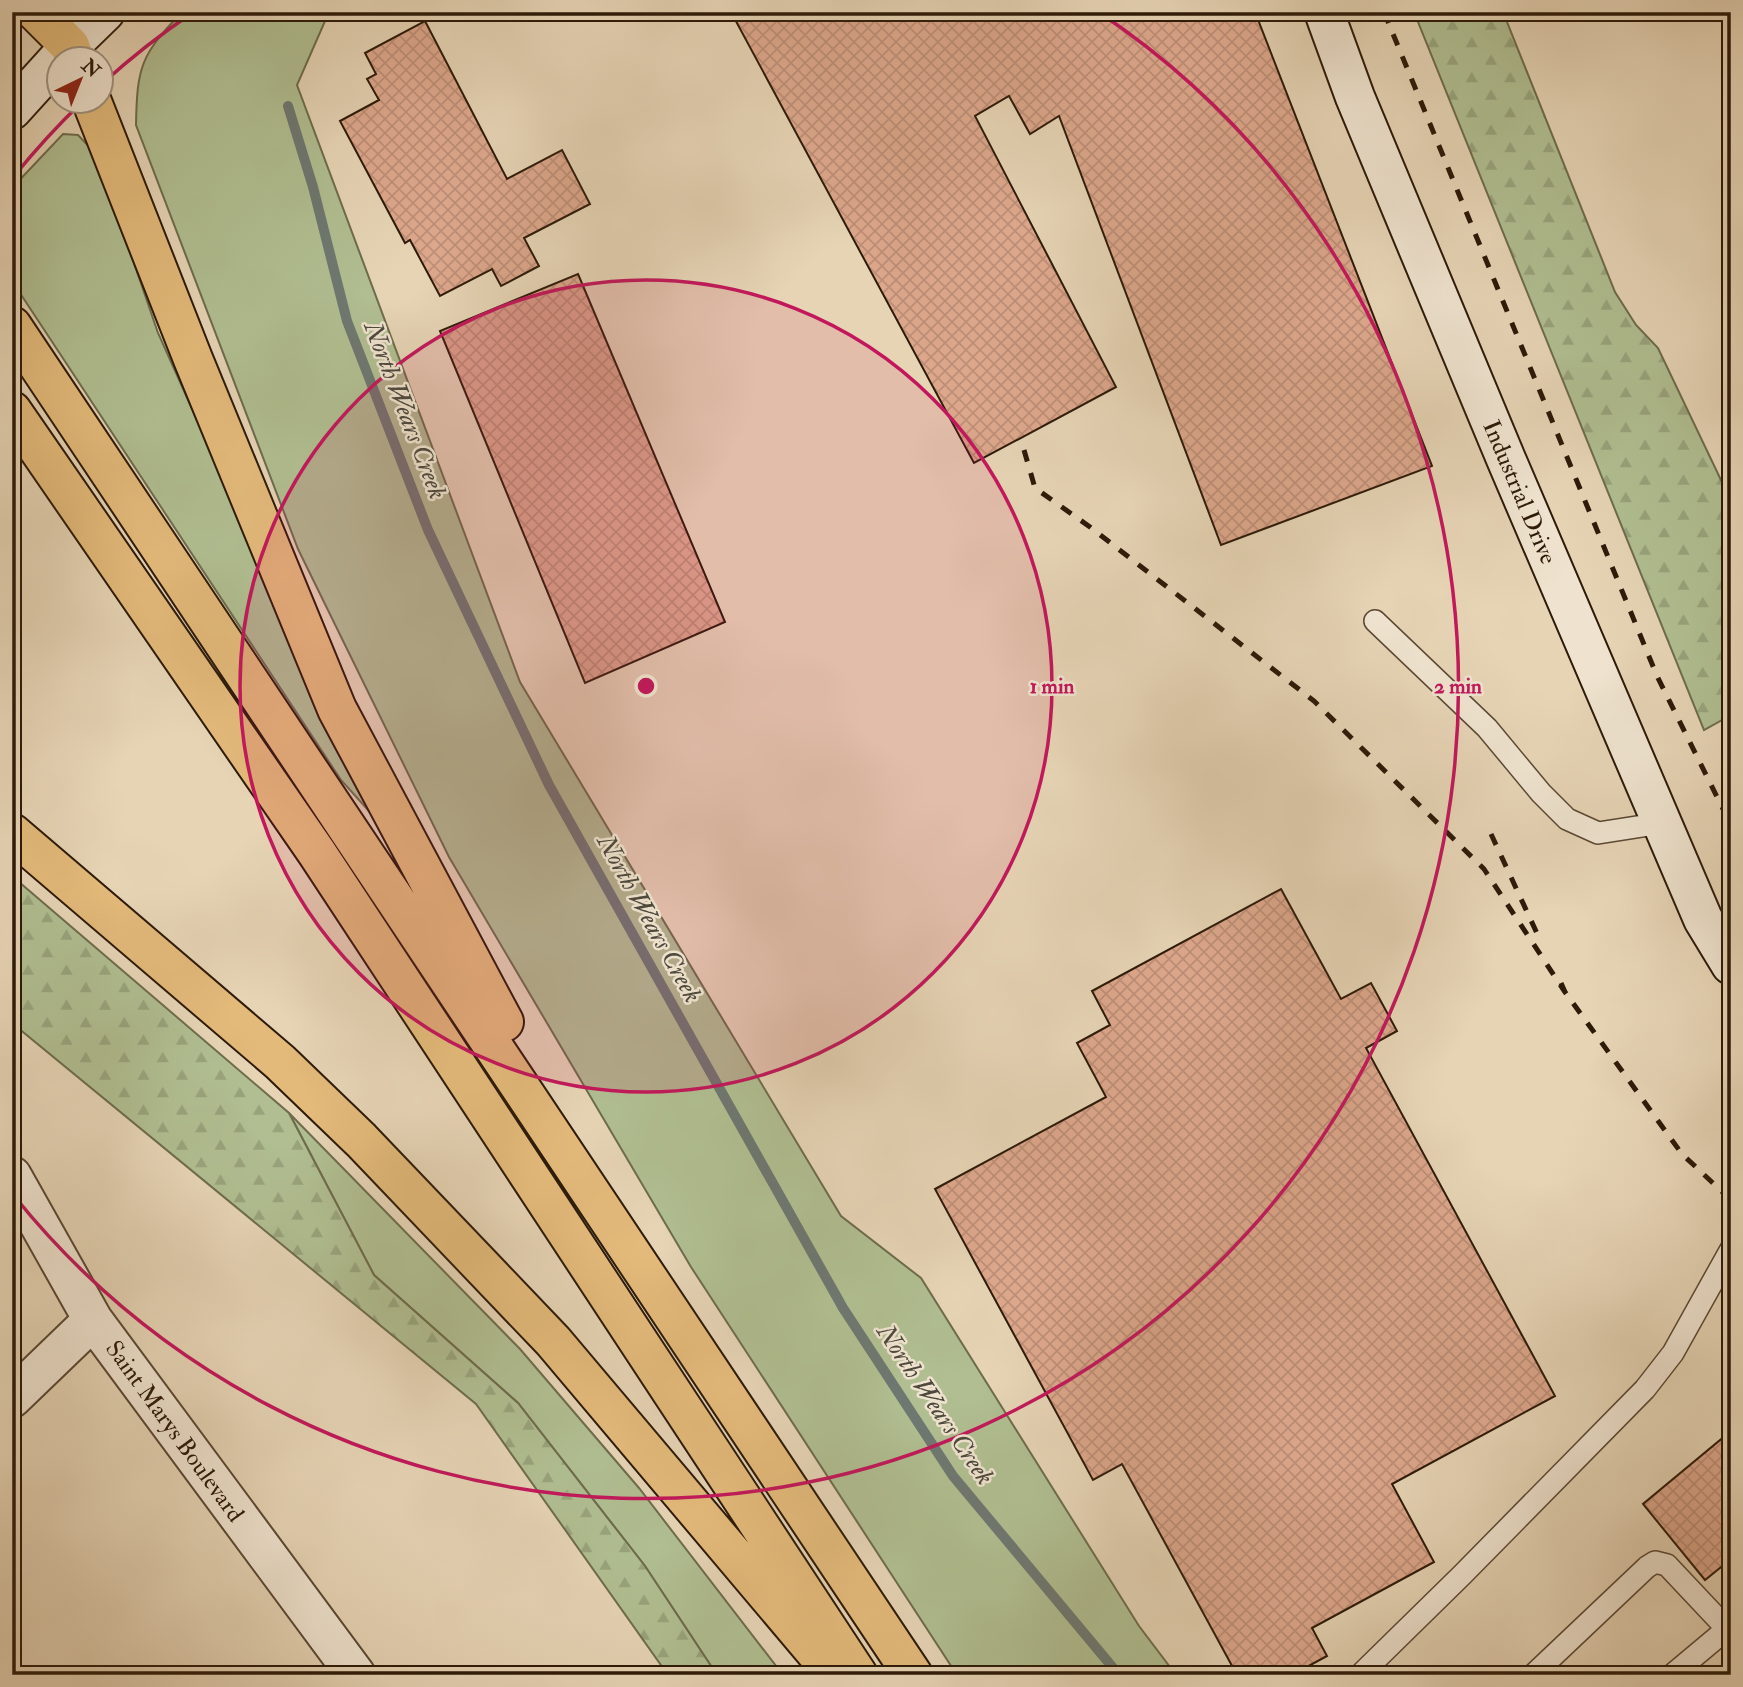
<svg xmlns="http://www.w3.org/2000/svg" width="1743" height="1687" font-family="'IM FELL Double Pica',serif">
  <style>
    .green { fill: #b0be91; stroke: #6e6c4d; stroke-width: 2 }
    .forest { fill: url(#forest-firs); stroke: #6e6c4d; stroke-width: 2 }
    .lines { fill: none; stroke-linecap: round; stroke-linejoin: round }
    .stream { stroke: #6e7871; stroke-width: 10 }
    .building { fill: url(#building-cross-hatch); stroke: #2d1a09; stroke-width: 2 }
    .service-casing { stroke: #5b4834; stroke-width: 24 }
    .minor-casing { stroke: #5b4834; stroke-width: 42 }
    .secondary-casing { stroke: #2d1a09; stroke-width: 42 }
    .motorway-casing { stroke: #2d1a09; stroke-width: 42 }
    .service { stroke: #efe3cf; stroke-width: 21 }
    .minor { stroke: #efe3cf; stroke-width: 38 }
    .secondary { stroke: #efe3cf; stroke-width: 38 }
    .motorway { stroke: #e3ba7a; stroke-width: 38 }
    .rail { stroke: #2d1a09; stroke-width: 5; stroke-dasharray: 12 12; stroke-linecap: butt }
    .ring { fill: none; stroke: #c2185b; stroke-width: 3.5 }
    .labels { text-anchor: middle; stroke-width: 5; stroke-linejoin: round; paint-order: stroke }
    .street-label { font-size: 24px; fill: #2d1a09; stroke: #efe3cf }
    .water-label { font-size: 26px; font-style: italic; fill: #4d493d; stroke: #efe3cf }
    .centre { fill: #c2185b; stroke: #efe3cf; stroke-width: 3.5 }
    .ring-label { font-size: 21px; text-anchor: middle; font-weight: bold; fill: #c2185b; stroke: #efe3cf; stroke-width: 5; stroke-linejoin: round; paint-order: stroke }
  </style>
  <defs>
    <pattern id="forest-firs" width="22" height="20" patternUnits="userSpaceOnUse" patternTransform="scale(1.75)"><rect width="22" height="20" fill="#b0be91"/><path d="M5 1l3.5 6h-7zM16 11l3.5 6h-7z" fill="#98a37c"/></pattern>
    <pattern id="building-cross-hatch" width="8" height="8" patternUnits="userSpaceOnUse" patternTransform="scale(1.75)"><rect width="8" height="8" fill="#dda78c"/><path d="M0 0l8 8M0 8l8-8" fill="none" stroke="#be8f77"/></pattern>
  </defs>
  <rect width="100%" height="100%" fill="#e6d4b5"/>
  <filter id="stains"><feTurbulence type="fractalNoise" baseFrequency=".00286" numOctaves="4"/><feColorMatrix values="0 0 0 0 .2 0 0 0 0 .09 0 0 0 0 .02 0 0 0 .5 -.17"/></filter>
  <radialGradient id="worn" r=".72"><stop offset=".6" stop-color="#630" stop-opacity="0"/><stop offset="1" stop-color="#630" stop-opacity=".3"/></radialGradient>
  <path class="green" d="M182,12H329L297,85L520,682L841,1216L921,1278L1139,1626L1176,1675H957L691,1267L449,857L298,549L136,125C137,66 141,55 182,12Z
    M63,134L78,135L97,155L158,333L313,679L385,829L341,780L12,281V188Z
    M289,1113L520,1349L639,1488L783,1675H717L645,1566L518,1403L374,1275Z"/>
  <path class="forest" d="M1414,12H1503L1615,292L1636,325L1658,348L1731,501V715L1704,730Z
    M12,876L289,1113L374,1275L518,1403L645,1566L717,1675H668L476,1404L12,1023Z"/>
  <g class="lines">
    <path class="stream" d="M288,106L313,187L347,321L428,530L549,785L843,1308L953,1476L1119,1675"/>
  </g>
  <path class="building" d="M731,12H1255L1432,466L1221,545L1059,116L1030,134L1009,96L975,116L1116,387L974,463Z
    M425,21L507,179L562,150L590,204L524,238L539,266L501,286L492,269L440,296L410,240L405,243L340,121L379,100L367,79L376,74L365,53Z
    M578,274L725,622L585,683L440,331Z
    M1281,889L1341,999L1371,983L1397,1031L1366,1048L1555,1396L1392,1484L1434,1562L1312,1628L1327,1656L1292,1675H1237L1122,1464L1093,1480L935,1189L1106,1097L1077,1043L1110,1025L1092,991Z
    M1731,1431V1559L1705,1580L1643,1504Z"/>
  <g class="lines">
    <g class="service-casing">
      <path id="service" d="M1375,621L1487,728L1541,793L1567,819L1598,833L1662,823
        M1360,1675L1462,1575L1645,1389L1673,1353L1731,1249
        M1533,1675L1647,1567L1655,1562L1667,1565L1731,1633
        M1672,1675L1727,1629"/>
    </g>
    <g class="minor-casing">
      <path id="minor" d="M12,1176L93,1320L356,1675
        M12,1398L93,1320"/>
    </g>
    <g class="secondary-casing">
      <path id="secondary" d="M1324,12L1355,97L1506,459L1703,919L1731,965
        M12,110L70,46L105,12"/>
    </g>
    <g class="motorway-casing">
      <path id="motorway" d="M36,12L70,46L75,60
        M92,102L193,359L337,709L504,1022
        M12,326L913,1675
        M12,411L317,853L858,1675
        M12,833L280,1062L361,1140L553,1341L829,1668"/>
    </g>
    <use href="#service" class="service"/>
    <use href="#minor" class="minor"/>
    <use href="#secondary" class="secondary"/>
    <use href="#motorway" class="motorway"/>
    <path class="rail" d="M1384,12L1657,676L1731,825
      M1024,450L1035,488L1090,527L1314,701L1484,869L1565,992
      M1491,834L1541,942
      M1561,983L1565,992L1682,1154L1731,1200"/>
  </g>
  <circle cx="646" cy="686" r="406" fill="#c2185b" fill-opacity=".12"/>
  <g class="ring">
    <circle cx="646" cy="686" r="406"/>
    <path d="M15 175A812 812 0 0 1 82 102M103 83A812 812 0 0 1 192 13M1100 13A812 812 0 1 1 15 1197"/>
  </g>
  <g class="labels">
    <g class="street-label">
      <text transform="translate(1520 492) rotate(67)" y="8">Industrial Drive</text>
      <text transform="translate(175 1431) rotate(54)" y="8">Saint Marys Boulevard</text>
    </g>
    <g class="water-label">
      <text transform="translate(406 410) rotate(69)" y="9">North Wears Creek</text>
      <text transform="translate(650 918) rotate(61)" y="9">North Wears Creek</text>
      <text transform="translate(936 1404) rotate(56)" y="9">North Wears Creek</text>
    </g>
  </g>
  <circle cx="646" cy="686" r="10" class="centre"/>
  <g class="ring-label">
    <text x="1052" y="693">1 min</text>
    <text x="1458" y="693">2 min</text>
  </g>
  <rect width="1743" height="1687" fill="none" stroke="#e6d4b5" stroke-width="42"/>
  <rect x="14" y="14" width="1715" height="1659" fill="none" stroke="#2d1a09" stroke-width="3.5"/>
  <rect x="21" y="21" width="1701" height="1645" fill="none" stroke="#2d1a09" stroke-width="2"/>
  <g transform="translate(80 80) rotate(43)"><circle r="33" fill="#efe3cf" stroke="#a19380" stroke-width="2"/>
  <path d="M0-5L12 26L0 18L-12 26Z" fill="#8f2418"/>
  <text y="-10" font-size="19" font-weight="bold" text-anchor="middle" fill="#2d1a09">N</text>
  </g>
  <rect width="100%" height="100%" filter="url(#stains)"/>
  <rect width="100%" height="100%" fill="url(#worn)"/>
</svg>
